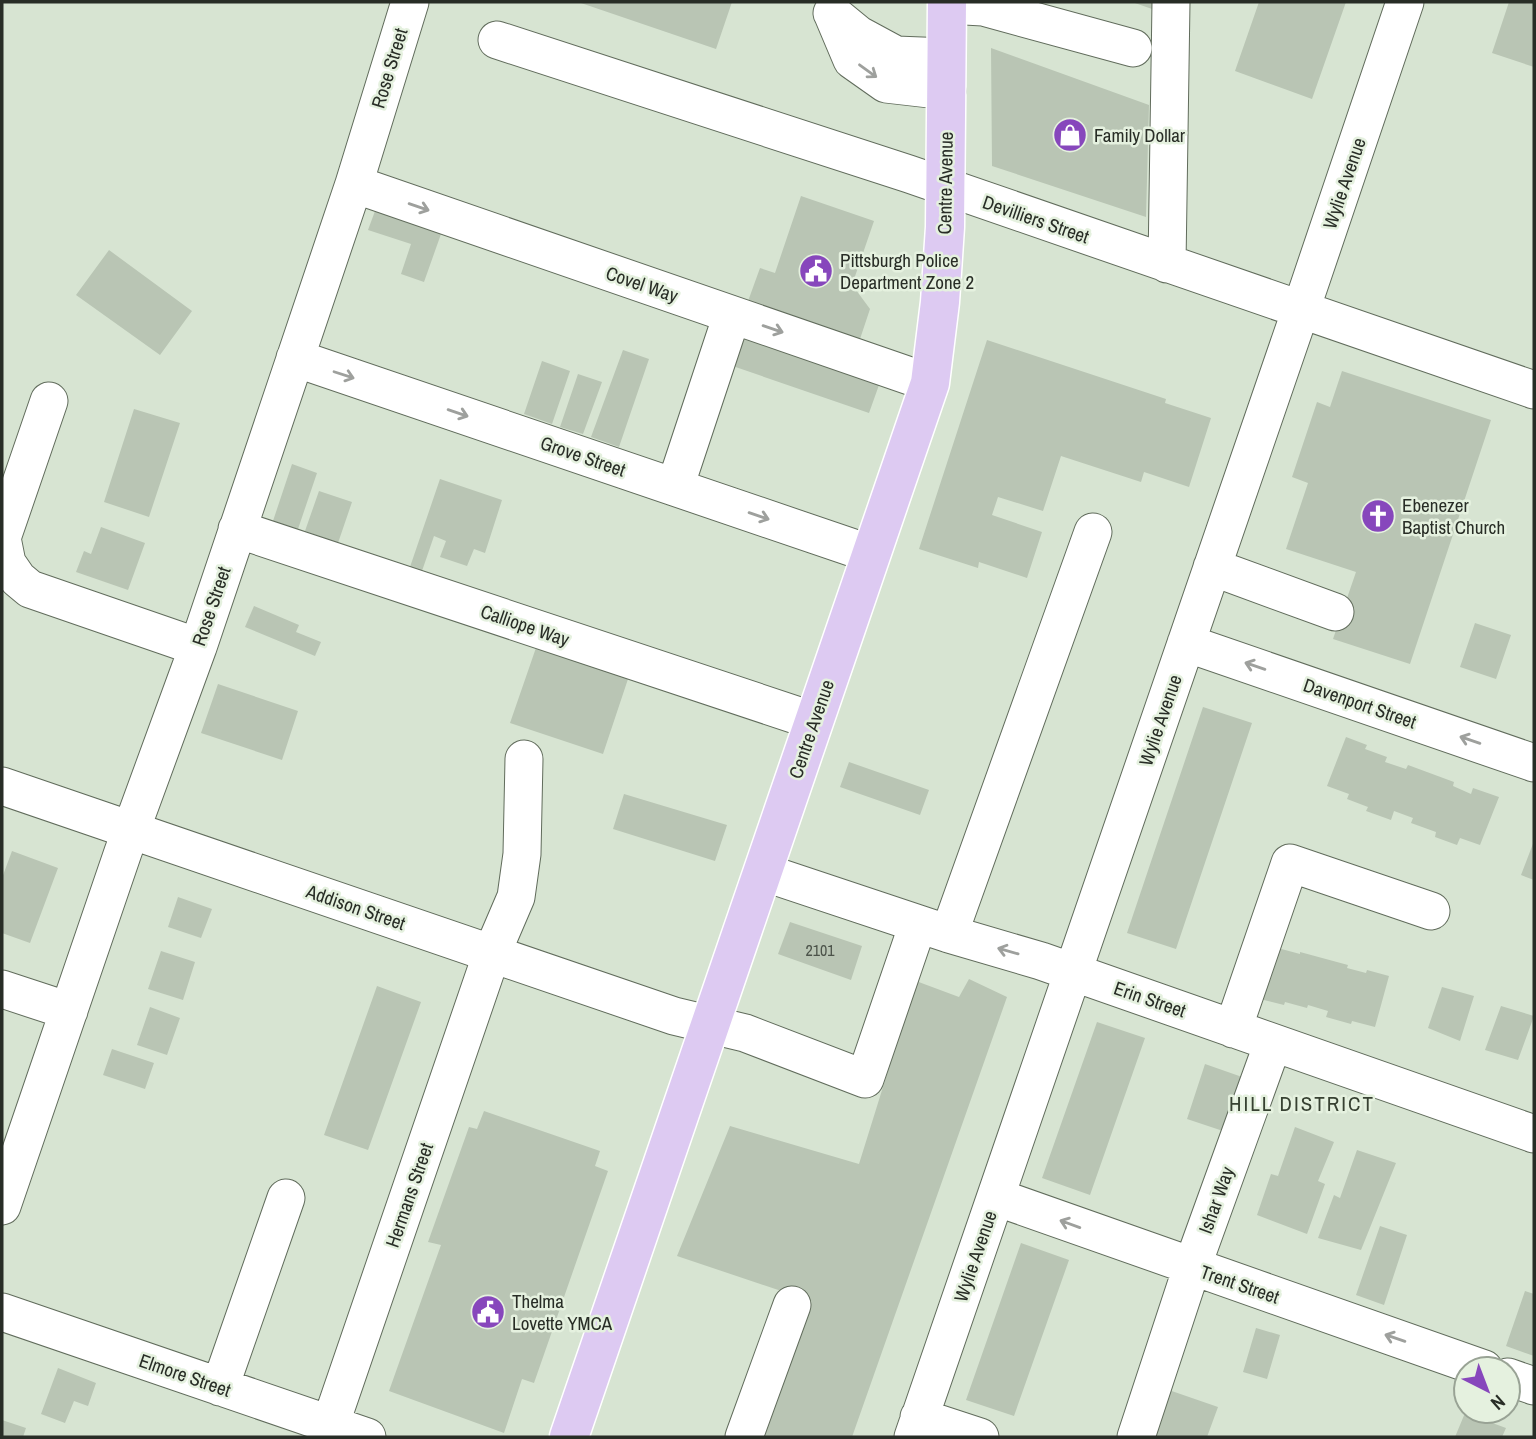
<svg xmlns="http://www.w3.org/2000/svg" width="1536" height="1439" font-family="'Archivo Narrow',sans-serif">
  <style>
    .building { fill: #b9c5b4 }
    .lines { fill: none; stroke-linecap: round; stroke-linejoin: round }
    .minor-casing { stroke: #616c5c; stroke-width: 39 }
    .major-casing { stroke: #fff; stroke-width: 41 }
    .minor { stroke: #fff; stroke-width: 37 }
    .major { stroke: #ddcaf2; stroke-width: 38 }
    .oneway { stroke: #9ea09d }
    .labels { text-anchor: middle; stroke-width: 5; stroke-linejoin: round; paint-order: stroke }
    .number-label { font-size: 16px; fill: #4c534a }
    .street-label { font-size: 19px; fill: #282d26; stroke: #e5f1df }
    .poi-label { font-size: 19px; fill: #282d26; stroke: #e5f1df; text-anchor: start }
    .neighbourhood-label { font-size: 21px; letter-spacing: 2px; fill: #374132; stroke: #e5f1df }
  </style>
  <rect width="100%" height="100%" fill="#d7e4d2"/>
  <path class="building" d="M578,2H732L716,49Z
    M1132,2H1155V10Z
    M1259,2H1346L1312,99L1235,71Z
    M1509,2H1534V67L1492,53Z
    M991,48L1149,105L1146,217L992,166Z
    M801,196L874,221L851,288L856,290L870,309L859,342L747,304L760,268L775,273Z
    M375,211L441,234L424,282L401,274L411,244L368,230Z
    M109,250L192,311L160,355L76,295Z
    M731,334L879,385L869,413L721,362Z
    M987,340L1166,399L1165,403L1211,418L1189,487L1144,472L1141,482L1061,456L1043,511L998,497L992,515L1042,532L1027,578L979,562L978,568L919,549Z
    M623,350L649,359L619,447L591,437Z
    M542,361L570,371L552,424L524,414Z
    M1342,371L1491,420L1410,664L1333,639L1356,572L1286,549L1308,483L1292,477L1317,402L1330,407Z
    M578,374L602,382L583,434L560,427Z
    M134,409L180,423L149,517L104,502Z
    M292,464L317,473L298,529L273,521Z
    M440,479L502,500L485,553L474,549L467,566L440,557L446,541L434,536L422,571L410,567Z
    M319,491L352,502L338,543L305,531Z
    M101,527L145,543L128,590L76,572L84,551L91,554Z
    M254,606L299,625L296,632L321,642L315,656L245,627Z
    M1475,623L1511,635L1496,679L1460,667Z
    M538,642L630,673L603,754L510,723Z
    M218,684L298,711L282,760L201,733Z
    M1203,707L1252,723L1176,949L1127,933Z
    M1346,737L1367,745L1365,749L1387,757L1385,762L1406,769L1408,765L1454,782L1453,786L1471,794L1473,788L1499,797L1480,845L1460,838L1457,845L1435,837L1436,832L1411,823L1413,818L1394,811L1391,820L1366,811L1368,807L1347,799L1349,794L1327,786Z
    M849,762L929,790L920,815L840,787Z
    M624,794L727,825L715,861L613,829Z
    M1534,841V880L1521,875Z
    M12,851L58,868L30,943L2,933V878Z
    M178,897L212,909L201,938L168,927Z
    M790,922L862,946L851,980L778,954Z
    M1274,947L1300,954V952L1348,965L1347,968L1366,973L1367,970L1389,976L1375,1027L1352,1021L1351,1024L1326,1017L1328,1011L1308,1005L1307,1008L1285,1002L1284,1005L1260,999Z
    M161,951L195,962L183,1000L148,989Z
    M969,979L1007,997L852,1437H763L808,1300L677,1256L730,1126L859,1164L916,981L959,997Z
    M377,986L421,1002L368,1150L324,1135Z
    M1442,987L1474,996L1460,1041L1428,1028Z
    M1501,1006L1534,1016L1518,1060L1485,1050Z
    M150,1007L180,1018L167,1055L137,1045Z
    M1097,1022L1145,1038L1090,1195L1042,1178Z
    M112,1049L154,1063L145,1089L103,1075Z
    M1205,1064L1245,1078L1226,1132L1187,1119Z
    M484,1111L600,1151L595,1166L608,1171L534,1383L522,1379L504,1433L389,1391L441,1245L428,1242L469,1127L477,1129Z
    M1295,1127L1334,1142L1318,1181L1325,1184L1307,1234L1257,1215L1271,1174L1278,1176Z
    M1357,1150L1396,1163L1361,1250L1318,1238L1334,1195L1340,1198Z
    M1380,1226L1407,1235L1384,1305L1356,1295Z
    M1021,1243L1069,1260L1014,1416L966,1400Z
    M1525,1291L1534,1294V1356L1506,1346Z
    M1256,1328L1280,1335L1267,1379L1243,1372Z
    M58,1368L96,1383L88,1406L74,1401L65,1423L41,1414Z
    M1163,1388L1218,1407L1207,1437H1147Z
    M1465,1413L1506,1428L1502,1437H1455Z
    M2,1420L26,1428L23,1437H2Z"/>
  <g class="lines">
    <g class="minor-casing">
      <path id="minor" d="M947,5L983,7L1133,48
        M832,13L859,35L896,55L947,57
        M833,15L852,60L886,84L947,91
        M497,40L909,174L1534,390
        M354,184L930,383
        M1167,264L1171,2
        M295,358L871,554
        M49,401L2,538L7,563L18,579L30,589L198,647
        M675,487L732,315
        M237,529L814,721
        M1212,567L1335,612
        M1186,643L1534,763
        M2,786L674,1016L745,1033L865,1079L918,924
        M763,872L949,934L1041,961L1534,1134
        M949,934L1093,532
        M2,989L69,1011
        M1233,1029L1290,863L1431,911
        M996,1197L1484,1369
        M2,1206L123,852L198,647L354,184L410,2
        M2,1312L367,1437
        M1508,1377L1534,1386
        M220,1387L286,1198
        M919,1417L980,1437
        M326,1437L492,953L516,897L522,854L524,759
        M744,1437L792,1305
        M913,1437L1309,286L1405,2
        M1136,1437L1192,1267L1273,1043"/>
    </g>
    <g class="major-casing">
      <path id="major" d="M569,1437L930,383L940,302L945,227L947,2"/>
    </g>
    <use href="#minor" class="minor"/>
    <use href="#major" class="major"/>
  </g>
  <defs><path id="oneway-shaft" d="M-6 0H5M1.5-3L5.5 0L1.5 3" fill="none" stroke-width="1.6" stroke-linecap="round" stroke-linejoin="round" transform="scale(1.75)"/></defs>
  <g class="oneway">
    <use href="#oneway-shaft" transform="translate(868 71) rotate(36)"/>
    <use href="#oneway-shaft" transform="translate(419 207) rotate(19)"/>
    <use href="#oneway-shaft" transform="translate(773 329) rotate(19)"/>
    <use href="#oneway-shaft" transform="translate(344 375) rotate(18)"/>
    <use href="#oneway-shaft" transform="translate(458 413) rotate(19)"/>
    <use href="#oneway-shaft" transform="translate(759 516) rotate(19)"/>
    <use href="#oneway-shaft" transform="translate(1255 666) rotate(-161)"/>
    <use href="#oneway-shaft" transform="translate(1470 740) rotate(-161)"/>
    <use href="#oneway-shaft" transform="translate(1008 951) rotate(-164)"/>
    <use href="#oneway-shaft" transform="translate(1070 1224) rotate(-160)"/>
    <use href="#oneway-shaft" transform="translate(1395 1338) rotate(-161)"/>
  </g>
  <defs>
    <g id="shop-disc" transform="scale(1.75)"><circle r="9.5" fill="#8747bc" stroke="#e5f1df"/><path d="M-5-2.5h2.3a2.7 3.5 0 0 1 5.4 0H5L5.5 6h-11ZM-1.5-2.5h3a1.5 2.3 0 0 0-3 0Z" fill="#fff"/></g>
    <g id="civic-disc" transform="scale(1.75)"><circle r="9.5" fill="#8747bc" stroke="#e5f1df"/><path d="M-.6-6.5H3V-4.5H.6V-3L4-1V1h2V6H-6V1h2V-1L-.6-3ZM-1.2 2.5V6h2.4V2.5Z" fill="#fff"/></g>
    <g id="church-disc" transform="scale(1.75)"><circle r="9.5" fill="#8747bc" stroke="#e5f1df"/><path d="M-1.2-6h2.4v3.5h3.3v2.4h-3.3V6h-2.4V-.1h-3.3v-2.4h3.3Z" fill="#fff"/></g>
  </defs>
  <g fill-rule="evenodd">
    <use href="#shop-disc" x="1070" y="135"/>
    <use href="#civic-disc" x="816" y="271"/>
    <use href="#church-disc" x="1378" y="516"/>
    <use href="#civic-disc" x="488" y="1312"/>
  </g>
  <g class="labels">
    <g class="number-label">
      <text x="820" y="956">2101</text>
    </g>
    <g class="street-label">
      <text transform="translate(389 68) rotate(-73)" y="7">Rose Street</text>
      <text transform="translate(945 183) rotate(-89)" y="7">Centre Avenue</text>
      <text transform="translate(1344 183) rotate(-71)" y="7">Wylie Avenue</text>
      <text transform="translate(1036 219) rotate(19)" y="7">Devilliers Street</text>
      <text transform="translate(642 284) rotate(19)" y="7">Covel Way</text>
      <text transform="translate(583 456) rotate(19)" y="7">Grove Street</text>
      <text transform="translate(211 606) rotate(-71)" y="7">Rose Street</text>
      <text transform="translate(525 625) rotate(19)" y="7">Calliope Way</text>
      <text transform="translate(1360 703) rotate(19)" y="7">Davenport Street</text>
      <text transform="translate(1160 720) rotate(-71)" y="7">Wylie Avenue</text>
      <text transform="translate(811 729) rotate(-71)" y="7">Centre Avenue</text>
      <text transform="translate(356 907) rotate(19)" y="7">Addison Street</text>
      <text transform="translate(1150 999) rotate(19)" y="7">Erin Street</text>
      <text transform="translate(409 1195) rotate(-71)" y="7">Hermans Street</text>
      <text transform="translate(1216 1200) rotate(-70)" y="7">Ishar Way</text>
      <text transform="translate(975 1256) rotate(-71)" y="7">Wylie Avenue</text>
      <text transform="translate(1240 1284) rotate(19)" y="7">Trent Street</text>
      <text transform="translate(185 1375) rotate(19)" y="7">Elmore Street</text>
    </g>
    <g class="poi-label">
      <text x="1094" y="142">Family Dollar</text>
      <text x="840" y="267">Pittsburgh Police<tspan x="840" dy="22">Department Zone 2</tspan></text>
      <text x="1402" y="512">Ebenezer<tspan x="1402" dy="22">Baptist Church</tspan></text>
      <text x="512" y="1308">Thelma<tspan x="512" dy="22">Lovette YMCA</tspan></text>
    </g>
    <g class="neighbourhood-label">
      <text x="1302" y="1111">HILL DISTRICT</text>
    </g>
  </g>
  <rect width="1536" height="1439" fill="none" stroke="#282d26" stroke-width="7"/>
  <g transform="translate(1487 1390) rotate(138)"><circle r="33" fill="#e5f1df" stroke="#99a395" stroke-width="2"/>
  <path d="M0-5L12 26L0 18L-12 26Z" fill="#8747bc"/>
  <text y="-10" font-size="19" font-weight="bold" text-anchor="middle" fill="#282d26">N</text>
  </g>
</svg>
